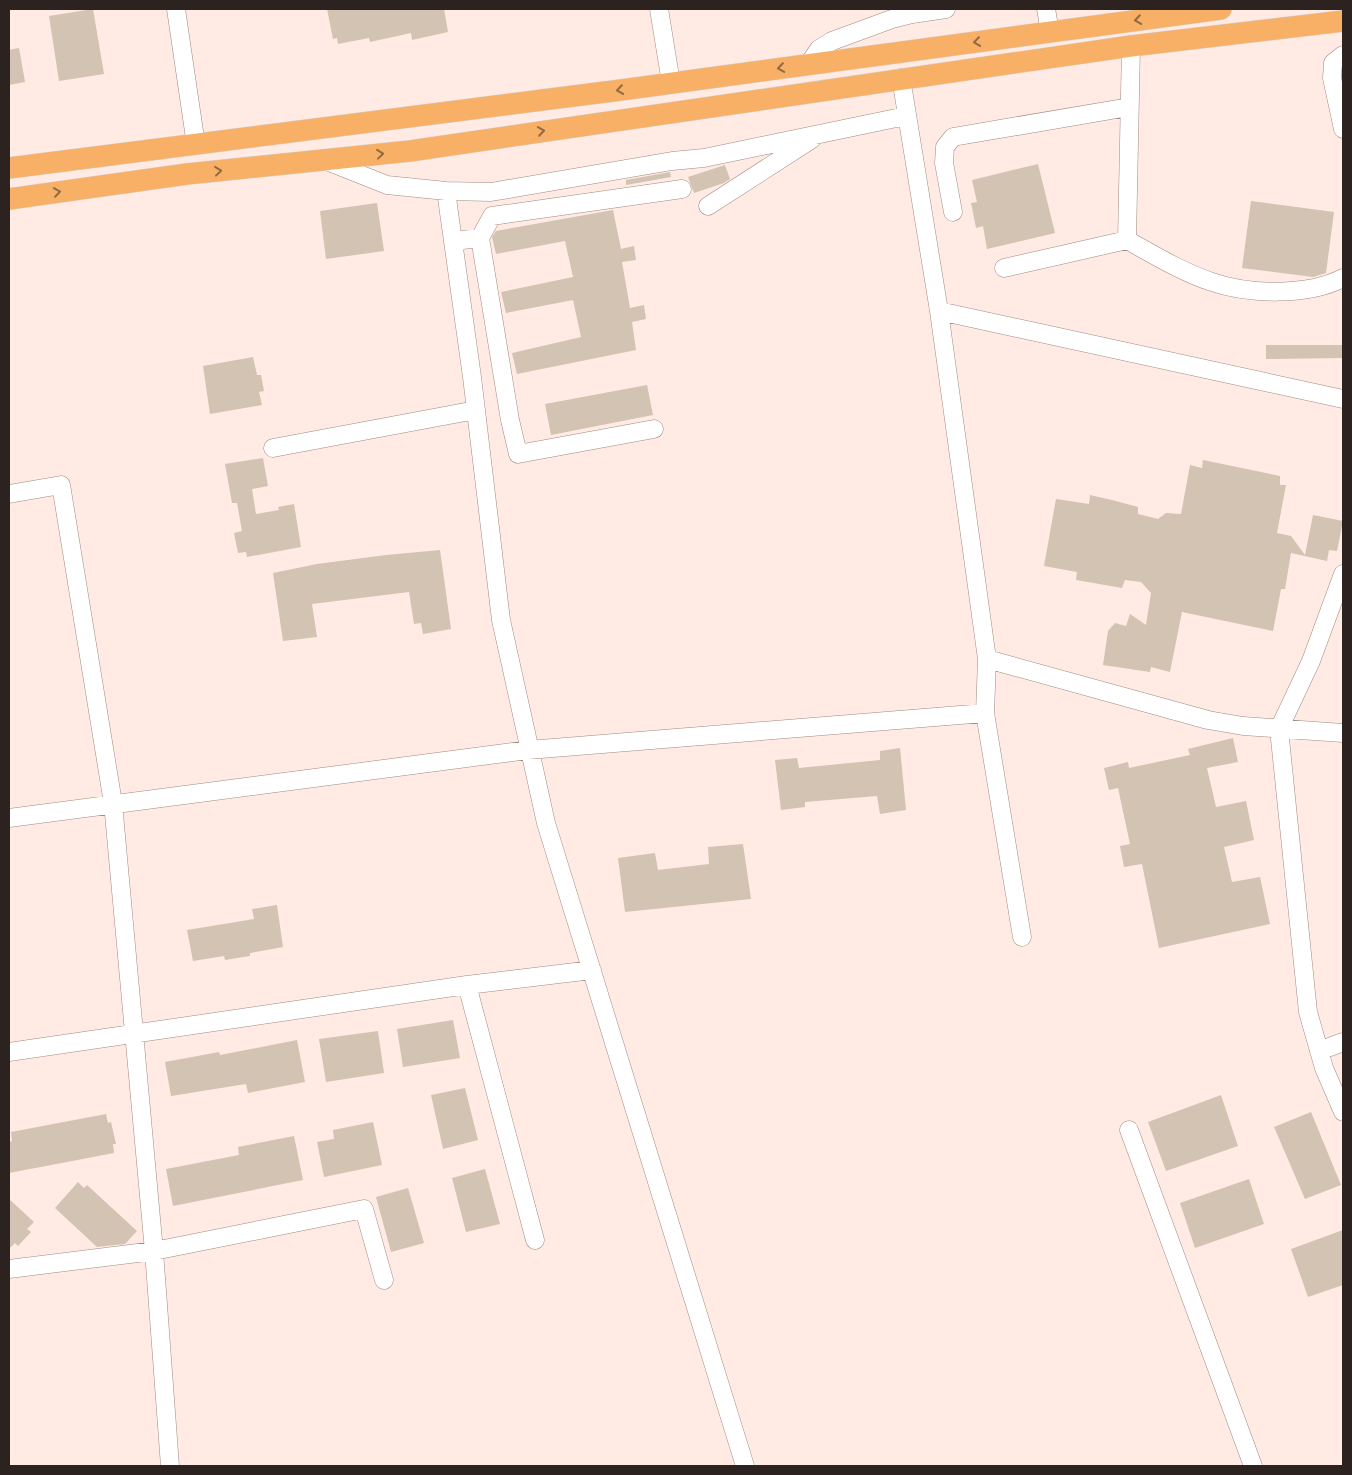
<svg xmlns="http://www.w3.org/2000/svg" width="1352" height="1475" font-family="Montserrat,sans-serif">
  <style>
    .building { fill: #d3c3b2 }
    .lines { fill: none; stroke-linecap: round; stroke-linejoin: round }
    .minor-casing { stroke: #a08a81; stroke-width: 19 }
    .major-casing { stroke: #d5d3d2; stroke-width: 22 }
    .minor { stroke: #fff; stroke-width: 18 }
    .major { stroke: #f7b066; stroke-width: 21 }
    .oneway { stroke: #926a43 }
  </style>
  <rect width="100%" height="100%" fill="#ffebe3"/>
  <path class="building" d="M93,9L104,74L59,81L49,16Z
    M327,9H444L448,32L412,40L411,33L370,42L369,38L338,44L337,38L333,39Z
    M19,48L25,82L9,85V50Z
    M1038,164L1055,233L987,249L983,226L976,228L971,203L977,202L972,180Z
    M725,165L730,179L724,183L694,193L688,177Z
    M670,172L671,177L626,185V180Z
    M1251,201L1334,212L1326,273L1313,277L1242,268Z
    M377,203L384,251L326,259L320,211Z
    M613,210L621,249L634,246L636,260L622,262L630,308L644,305L646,319L632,322L636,350L517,374L512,353L581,337L573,300L506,313L501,292L573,277L565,241L496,254L492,237L496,231Z
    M1266,345H1343V358L1266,359Z
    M253,357L257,375H261L264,391L259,392L262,405L210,414L203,366Z
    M647,385L653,415L551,435L545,404Z
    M263,458L268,486L252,489L256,514L279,510L278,507L294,504L301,547L247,557L246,552L238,553L234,533L242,531L237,503H232L225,464Z
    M1203,460L1280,476V485H1286L1277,533L1291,536L1305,555L1313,515L1343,521L1337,551L1329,550L1327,561L1291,553L1285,589H1281L1273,631L1182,612L1170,672L1151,667L1150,672L1103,665L1108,631L1115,623L1126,626L1130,614L1146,625L1151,593L1141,582L1125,580L1122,588L1076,580L1077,572L1044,566L1056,499L1089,504L1090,495L1112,500L1138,507V514L1158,519L1166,513L1181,514L1190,465L1202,468Z
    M440,550L451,629L423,634L421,623L414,624L409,592L312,604L317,637L283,641L273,573L317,564L386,555Z
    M1233,738L1238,762L1207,768L1216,807L1246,801L1254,840L1224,847L1232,882L1260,877L1270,924L1159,948L1142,864L1124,867L1120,846L1130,844L1118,788L1109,790L1104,768L1128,762L1129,768L1190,755L1188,749Z
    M900,748L906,810L880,814L877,796L805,802V807L781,810L775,760L797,758L799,768L880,760V751Z
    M743,844L751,899L625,912L618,858L655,853L658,870L709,864L708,847Z
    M277,905L283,947L250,953V956L225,960L224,956L193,961L187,930L254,919L252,909Z
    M453,1020L460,1058L403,1067L397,1029Z
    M378,1031L384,1073L326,1082L319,1039Z
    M297,1040L305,1082L248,1093L246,1084L171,1096L165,1062L219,1052L220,1055Z
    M465,1088L478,1140L443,1149L431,1095Z
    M1221,1095L1238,1146L1166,1171L1148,1122Z
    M1311,1112L1341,1185L1305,1199L1274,1127Z
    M106,1114L108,1123L111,1122L116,1144H113L114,1153L9,1173V1142L12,1141L11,1132Z
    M373,1122L382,1165L324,1177L317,1142L334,1139L333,1130Z
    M294,1136L303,1180L173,1206L166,1169L239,1155L238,1147Z
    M485,1169L500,1224L466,1232L452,1178Z
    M1249,1179L1264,1224L1195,1248L1180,1203Z
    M78,1182L84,1188L87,1185L137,1231L125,1244L97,1247L55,1208Z
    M408,1188L424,1243L391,1252L376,1197Z
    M9,1199L34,1222L27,1229L31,1232L18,1246L15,1243L9,1249Z
    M1343,1230V1285L1308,1297L1291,1249Z"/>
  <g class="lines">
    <g class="minor-casing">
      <path id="minor" d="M176,9L196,145
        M659,9L671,83
        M1046,9L1050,32
        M1343,55L1333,63L1332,78L1343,129
        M808,65L819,49L832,41L892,19L912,14L946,9
        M901,78L939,311L987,659L985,713L1022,937
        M324,160L387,185L446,191L491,192L672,161L704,158L906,116
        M446,191L472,377L501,620L546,823L745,1466
        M708,206L812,139
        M953,212L944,163L945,147L953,137L1129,107
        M480,238L510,420L518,454L654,429
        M1127,240L1131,46
        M453,241L480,238L492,216L682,189
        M1004,268L1127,240C1154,255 1182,272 1212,282C1250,295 1308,296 1343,278
        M939,311L1343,399
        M273,448L476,410
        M9,494L61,485L113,803L154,1251L170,1466
        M1343,574L1311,661L1279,729L1308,1012L1324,1068L1343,1112
        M987,659L1208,720L1243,726L1343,733
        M9,818L528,750L985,713
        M467,985L535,1240
        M1319,1051L1343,1042
        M9,1052L467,985L592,970
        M1129,1130L1253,1466
        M9,1269L154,1251L364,1209L384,1280"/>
    </g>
    <g class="major-casing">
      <path id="major" d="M9,168L621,90L1221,9
        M9,199L187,174L410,151L1131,46L1343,21"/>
    </g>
    <use href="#minor" class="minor"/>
    <use href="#major" class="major"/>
  </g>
  <defs><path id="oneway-chevron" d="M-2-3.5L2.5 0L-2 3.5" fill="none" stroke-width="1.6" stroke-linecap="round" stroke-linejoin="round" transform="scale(1.25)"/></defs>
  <g class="oneway">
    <use href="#oneway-chevron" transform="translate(1138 20) rotate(172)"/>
    <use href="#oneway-chevron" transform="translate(977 42) rotate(172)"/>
    <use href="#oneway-chevron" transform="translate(781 68) rotate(172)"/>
    <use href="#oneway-chevron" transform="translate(620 90) rotate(172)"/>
    <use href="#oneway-chevron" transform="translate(541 131) rotate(-8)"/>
    <use href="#oneway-chevron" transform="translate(380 154) rotate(-6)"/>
    <use href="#oneway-chevron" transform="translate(218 171) rotate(-6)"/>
    <use href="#oneway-chevron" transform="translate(57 192) rotate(-8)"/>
  </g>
  <rect width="1352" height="1475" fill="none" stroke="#2c2320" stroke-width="20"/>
</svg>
